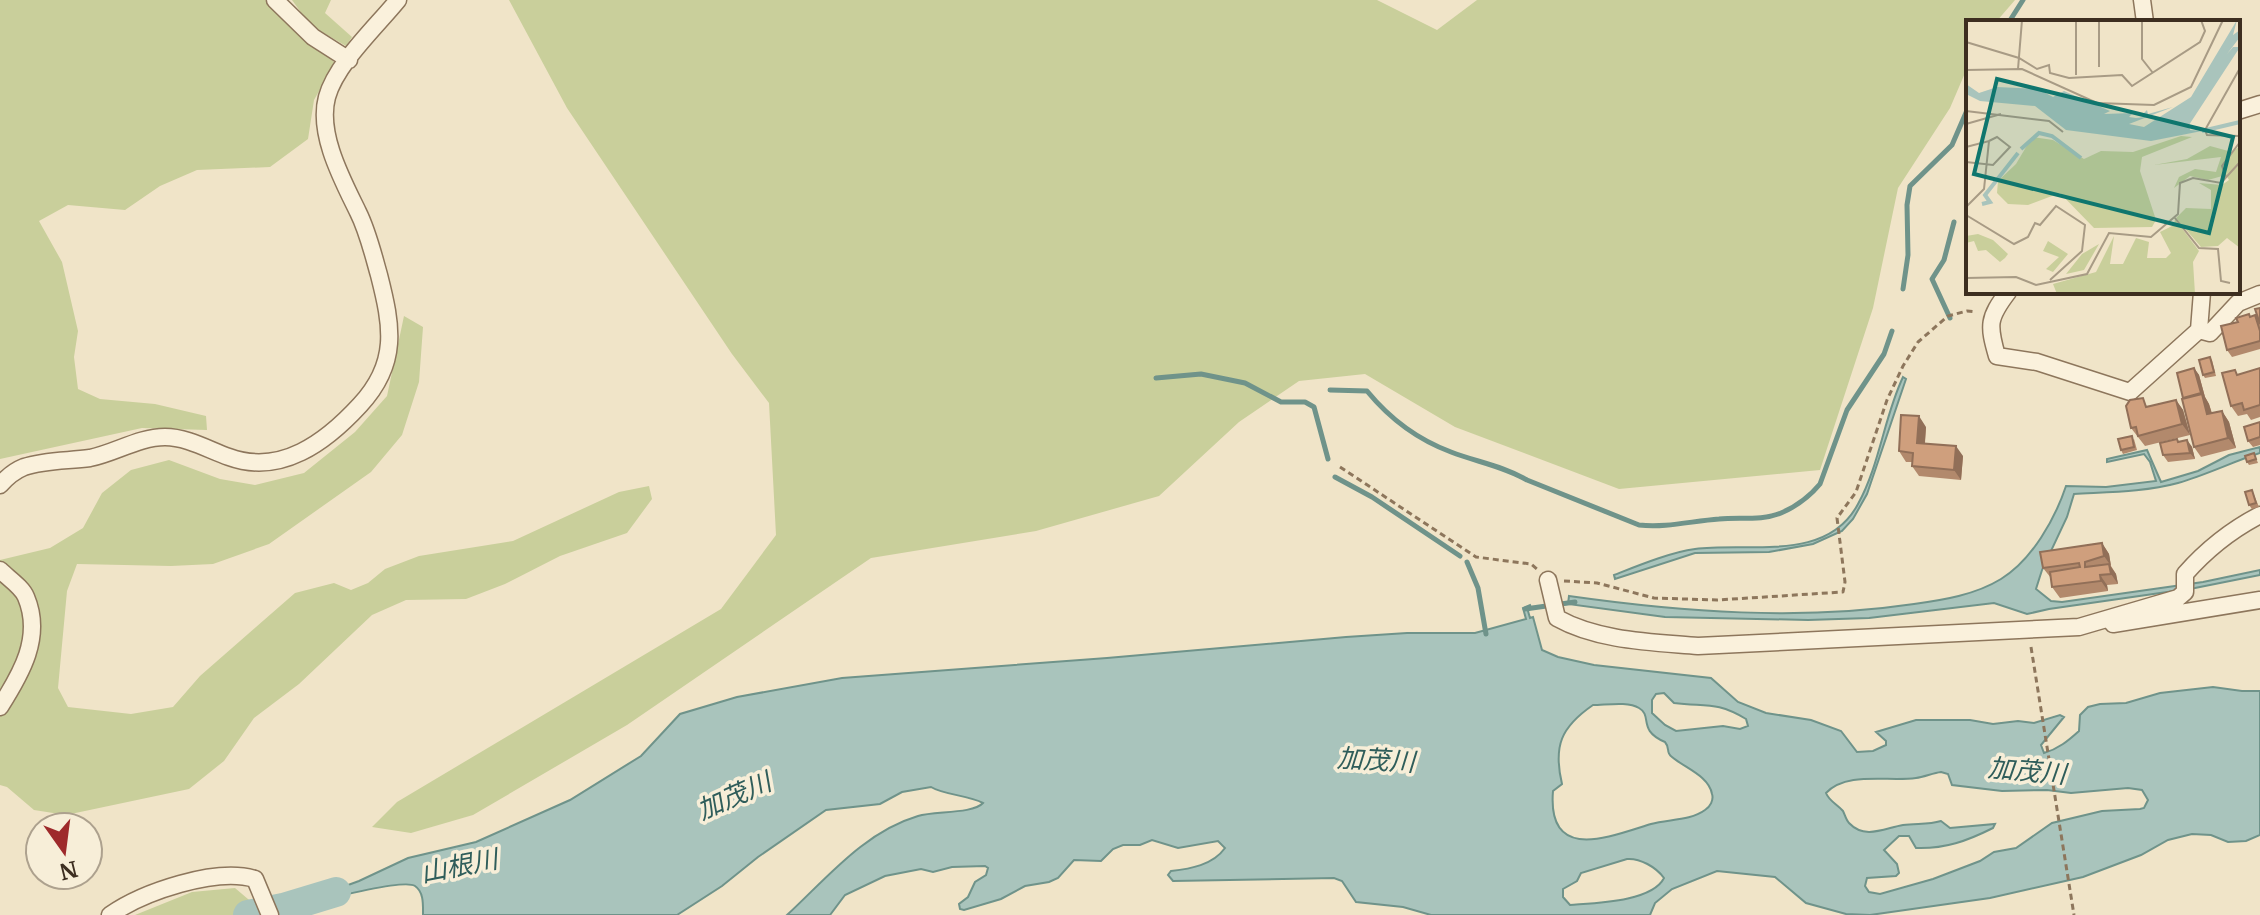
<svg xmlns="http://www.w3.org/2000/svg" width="2260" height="915" font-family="Merriweather,'Noto Sans JP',serif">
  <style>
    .green { fill: #c9cf9b }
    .water { fill: #a9c4bc; stroke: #6f938a; stroke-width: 2; fill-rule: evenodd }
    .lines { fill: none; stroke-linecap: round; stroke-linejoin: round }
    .stream { stroke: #6f938a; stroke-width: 5 }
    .river { stroke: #a9c4bc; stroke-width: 30 }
    .minor-casing { stroke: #8d765c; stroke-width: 19 }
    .path { stroke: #8d765c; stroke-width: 3; stroke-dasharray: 6 4; stroke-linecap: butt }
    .minor { stroke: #faf1dc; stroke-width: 16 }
    .wall { fill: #b2896c }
    .shaded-wall { fill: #916f58 }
    .building { fill: #cf9f7d; stroke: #916f58; stroke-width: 2 }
    .labels { text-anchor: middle; stroke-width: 7; stroke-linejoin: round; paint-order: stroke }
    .water-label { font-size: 26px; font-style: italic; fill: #2f5d5a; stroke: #f7eed8 }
    .inset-river { fill: none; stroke: #a9c4bc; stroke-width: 4 }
    .inset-road { fill: none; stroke: #a89b85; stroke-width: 2 }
    .view { fill: #0f766e; fill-opacity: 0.15; stroke: #0f766e; stroke-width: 4 }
    .inset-edge { fill: none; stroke: #3d2e20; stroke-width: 4 }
  </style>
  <rect width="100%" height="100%" fill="#f0e4c8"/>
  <path class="green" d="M0,0H265L335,63L314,100L308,139L270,167L197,170L160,186L125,210L68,205L39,221L62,262L78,331L74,357L78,389L100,399L155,404L206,416L207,430L142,428L0,459Z
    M292,0H331L325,13L352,37L346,46L310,25Z
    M509,0H1377L1437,30L1477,0H2015L1996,22H1968V66L1950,108L1898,188L1873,308L1820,470L1619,489L1455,427L1365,374L1299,381L1239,422L1159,496L1036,531L871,558L627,725L473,815L411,833L372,827L397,802L721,609L776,535L769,403L732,354L567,108Z
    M404,316L423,327L419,382L402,435L371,472L269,544L213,564L171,566L77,564L67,591L58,688L68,707L131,714L173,707L200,676L295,593L334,583L351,590L368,583L385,569L419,556L513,541L619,492L649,486L652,499L627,533L560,556L505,584L466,599L406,600L372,615L299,684L254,718L224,761L189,789L66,815L34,810L7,787L0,785V560L50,548L83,528L102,493L131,470L169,460L220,479L255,485L304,473L355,432L387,396Z
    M235,888L255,905V915H135L192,892Z"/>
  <path class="water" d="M1903,377L1906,379L1867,494L1853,519L1842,531L1813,544L1769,552L1695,553L1615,579L1614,575C1637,566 1671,552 1695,549C1749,542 1827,563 1858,504C1880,464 1884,417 1903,377Z
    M2260,447V453C2232,462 2206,475 2178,483C2145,492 2108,492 2074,494L2067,517L2042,570L2036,589L2051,601L2062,602L2203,582L2260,570V575L2195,588L2049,609L2027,614L1994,603L1869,618L1808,620L1665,617L1568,604L1569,596C1682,612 1800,621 1914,604C1943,600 1975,595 2001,579C2032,560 2055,519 2066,486L2106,487L2156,481L2150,462L2144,454L2107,462V459L2147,450L2161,482L2198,471L2229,455Z
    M1530,605L1531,608L1528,611L1530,618L1533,617L1542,650L1558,657L1594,665L1711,678L1738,702L1766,713L1811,720L1841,731L1857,752L1873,751L1886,745V741L1876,732L1916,720H1970L1993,724L2018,721L2034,723L2060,715L2064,717L2041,745L2044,753C2058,749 2068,741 2079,731L2080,715L2088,707L2100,704L2126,703L2160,693L2213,687L2242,691H2260V835L2246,841L2228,842L2211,835L2192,834L2168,840L2141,855L2083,877L1990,898L1870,915L1846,914L1806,903L1775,877L1717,871L1672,889L1655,903L1650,915H1431L1403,907L1356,902L1342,881L1334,878L1173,881L1168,875L1171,871C1190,869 1213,865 1225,848L1218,841L1178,848L1152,840L1140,845H1123L1113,849L1101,861L1074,860L1058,878L1049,882L1025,886L1001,899L964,910L960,909L959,904L968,897L975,882L986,875L988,868L985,866L952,867L933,872L921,869L885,876L845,895L830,915H787C827,878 864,832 918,816C935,811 973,814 983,803C968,795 944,795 931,787L902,792L880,804L826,810L758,857L722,886L677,915H423C423,905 424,892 415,886C403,878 316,902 297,907L296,904L359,881L408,858L476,842L570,800L641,756L680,714L737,697L842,678L1107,658L1346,637L1407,633H1475L1526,619L1523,608ZM1664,693L1674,703C1706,707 1716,701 1746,719L1748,726L1740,729L1723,726L1676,731L1665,725L1652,713V700L1656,694ZM1593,705C1606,705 1628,701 1639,708C1653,716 1637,730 1665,742C1671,749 1665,752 1672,757C1685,768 1709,776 1712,794C1714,800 1710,807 1705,810C1690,821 1668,819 1651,824C1609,837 1547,863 1553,791L1562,784C1553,746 1561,727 1593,705ZM1941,772L1948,774L1952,785L2002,791L2047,790L2071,793L2128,788L2142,790L2148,800L2144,808L2140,809L2102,811L2052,823L2016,848L1994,852L1980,861L1933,879L1880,894L1869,892L1865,886L1867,878L1896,876L1899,873L1897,864L1884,850L1899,836H1909L1916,848C1945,849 1967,841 1993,828L1995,824L1950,828L1941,821C1928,825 1916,823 1903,825C1885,828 1865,840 1849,823C1846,820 1845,815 1843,811C1837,804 1829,801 1826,793C1847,771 1888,782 1916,778C1924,777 1933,773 1941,772ZM1627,859C1640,858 1656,867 1664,878C1652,902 1594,903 1570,905L1563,897V889L1577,881L1581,873Z"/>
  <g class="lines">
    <path class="stream" d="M2009,22L2023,0
      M1903,289L1908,255L1907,205L1910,186L1952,145L1968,108
      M1950,318L1932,279L1944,260L1954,222
      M1156,378L1201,374L1245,383L1281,402H1305L1314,407L1328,459
      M1330,390L1367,391C1390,419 1416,439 1451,452C1477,462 1503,466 1527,480L1639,525C1666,528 1692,521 1719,519C1739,517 1762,521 1781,513C1795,507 1810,496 1820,484L1847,410L1884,354L1892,331
      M1335,477L1372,497L1460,556
      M1467,562L1478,588L1486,634
      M1525,609L1575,602"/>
    <path class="river" d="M248,915L283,908L336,892"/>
    <g class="minor-casing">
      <path id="minor" d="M275,0L313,37L349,60
        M2142,0L2145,22
        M2238,111L2260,104
        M2008,292C1988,318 1988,325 1997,356L2037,362L2130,392L2199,330
        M2202,292L2199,330L2210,333L2238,303L2260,294
        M0,485C7,477 14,471 24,467C45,460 68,461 90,458C115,453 139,437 165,437C187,437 209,450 229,457C281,476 326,442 360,405C399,363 392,326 379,275C373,254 368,232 358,212C343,181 317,134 327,97C336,64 376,27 398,0
        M0,570C8,578 22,587 26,597C43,637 21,674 0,707
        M1548,580L1557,618C1598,641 1652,642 1698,646L2079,627L2178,598L2185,592V574C2207,549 2231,530 2260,515
        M2113,624L2260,600
        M110,915C143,892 216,867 255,879L270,915"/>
    </g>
    <path class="path" d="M1340,467L1476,557L1531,564L1537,569
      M1564,581L1597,583L1654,598L1717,600L1843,592L1845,582L1837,518L1856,492L1887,400L1903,366L1918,342L1948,316L1967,311L1976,312
      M2031,647L2074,915"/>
    <use href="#minor" class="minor"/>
  </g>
  <path class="wall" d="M2260,308V349L2232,357L2227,350L2238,322L2249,314L2250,316L2259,319Z
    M2210,357L2212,360L2216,376L2205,378L2203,375Z
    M2194,368L2199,375L2205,397L2209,404L2212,413L2222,411L2229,422L2236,448L2201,457L2194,447L2183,398Z
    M2260,368V417L2251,420L2247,414L2238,416L2231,406L2239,374Z
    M2176,400L2183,410L2190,435L2145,446L2131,428L2149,407Z
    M2260,422V445L2253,447L2248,441Z
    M1926,427L1925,443L1963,456L1961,480L1919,476L1912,466L1913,462H1906L1899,451Z
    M2134,439L2137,450L2123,454L2121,450Z
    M2177,439L2179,442L2187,440L2192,447L2195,459L2168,462L2163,455Z
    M2254,453L2258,463L2249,465L2247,462Z
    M2252,490L2259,507L2252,509L2249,505Z
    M2102,543L2109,554L2111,566L2116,574L2118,584L2107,585L2108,591L2060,598L2052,587L2051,578L2043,568Z"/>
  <path class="shaded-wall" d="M2194,368L2199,375L2205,397L2209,404L2215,425L2207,414Z
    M2176,400L2183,410L2190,435L2182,424Z
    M2222,411L2229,422L2236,448L2228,438Z
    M1919,416L1926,427L1924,453L1917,443Z
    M2187,440L2192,447L2195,459L2190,453Z
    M1956,446L1963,456L1961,480L1954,470Z
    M2102,543L2109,554L2111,566L2104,556Z
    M2109,564L2116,574L2118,584L2111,574Z
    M2100,575L2107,585L2108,591L2101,581Z"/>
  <path class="building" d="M2260,308V324L2255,309Z
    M2249,314L2250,317L2255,315L2260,331V341L2227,350L2221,326L2238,322L2236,318Z
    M2210,357L2214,372L2203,375L2199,360Z
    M2194,368L2201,393L2183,398L2177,373Z
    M2260,368V405L2244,410L2242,403L2231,406L2222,373L2235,370L2237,375Z
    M2202,394L2207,414L2222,411L2228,438L2194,447L2182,399Z
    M2143,398L2146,407L2176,400L2182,424L2138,436L2136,427L2131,428L2126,406L2130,400Z
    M1901,415L1919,416L1917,443L1956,446L1954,470L1912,466L1913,453L1899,451Z
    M2260,422V437L2248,441L2244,427Z
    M2132,436L2134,447L2121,450L2118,439Z
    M2177,439L2178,442L2187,440L2190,453L2163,455L2160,443Z
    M2254,453L2256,459L2247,462L2245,456Z
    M2252,490L2256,503L2249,505L2245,492Z
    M2102,543L2104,556L2085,562V567L2109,564L2111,574L2100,575L2101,581L2052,587L2050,572L2080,567L2079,563L2043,568L2040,552Z"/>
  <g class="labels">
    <g class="water-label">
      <text transform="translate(1376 760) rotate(3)" y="9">加茂川</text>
      <text transform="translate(2027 771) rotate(5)" y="9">加茂川</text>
      <text transform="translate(734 796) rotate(-24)" y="9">加茂川</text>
      <text transform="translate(459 866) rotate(-11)" y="9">山根川</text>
    </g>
  </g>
  <g transform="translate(1966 20)">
    <rect width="274" height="274" fill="#f0e4c8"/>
    <path d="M215,116L226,117L176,137L174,151L190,200L186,207L128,208L94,173L62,185L42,184L31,173L32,161L50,144L66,117L87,120L118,139L135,131L167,132ZM244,126L266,132L274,126V228L261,218L252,226L235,227L210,198L220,188L245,189V170L233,163L256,165L263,160L260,155L242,160L224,156L208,168L213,157L229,149L250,152L255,137L188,145L221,139ZM209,199L233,231L227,242L229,274H91L87,264L130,252L148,216L144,244H157L170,218L183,222L181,238H200L205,233L194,212L208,205ZM12,214L27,220L42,234L39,238L34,242L20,230L12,231L8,221L0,223V216ZM82,221L102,234L87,252L80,249L93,237L77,231ZM133,224L118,250L100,254L116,234Z" fill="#c9cf9b"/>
    <path d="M271,0L267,15L274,10V17L261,34L267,27H274L223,105L224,110L236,111L185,121L100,110L69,86L14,81L0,74V64L13,73L31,67L72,69L87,77L98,71L144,91L138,94L167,93L163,97L170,98L180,97L177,94L181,90L182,94L207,87L163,104L178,107L225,77Z" fill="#a9c4bc"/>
    <path class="inset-river" d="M236,111L274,102M55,129L73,113L86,116L115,138M16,184L24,182L19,175L52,133"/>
    <path class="inset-road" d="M110,0V55M133,0V47M176,0V39L187,53M0,22L53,38L71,49L83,45L84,53L103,58L156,55L166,66L234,22L239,11L235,0M274,48L239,110L241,115L274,116M52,49L56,0M0,50L56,49L131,83L188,85L225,67L257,0M0,91L83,101L97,112M0,104L35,94M0,127L23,121L18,169L0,187M0,142L27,145L44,127L31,117L23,121M260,157L256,146L274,122M0,195L48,224L62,217L69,203L74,205L90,186L119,205L116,231L84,260M209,198L233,228L252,229L255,261L264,263M0,258L50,257L70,265L121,254L143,213L185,217L212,194L214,163L227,158L255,163L274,142"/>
    <path class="view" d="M31,59L267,117L243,213L8,154Z"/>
    <rect width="274" height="274" class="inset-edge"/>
  </g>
  <g transform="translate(64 851) rotate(166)"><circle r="38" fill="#f7eed8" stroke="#ada18e" stroke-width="2"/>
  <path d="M0-6L14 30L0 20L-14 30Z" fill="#9e2a2b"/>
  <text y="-12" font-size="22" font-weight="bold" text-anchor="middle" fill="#3d2e20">N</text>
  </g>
</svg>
